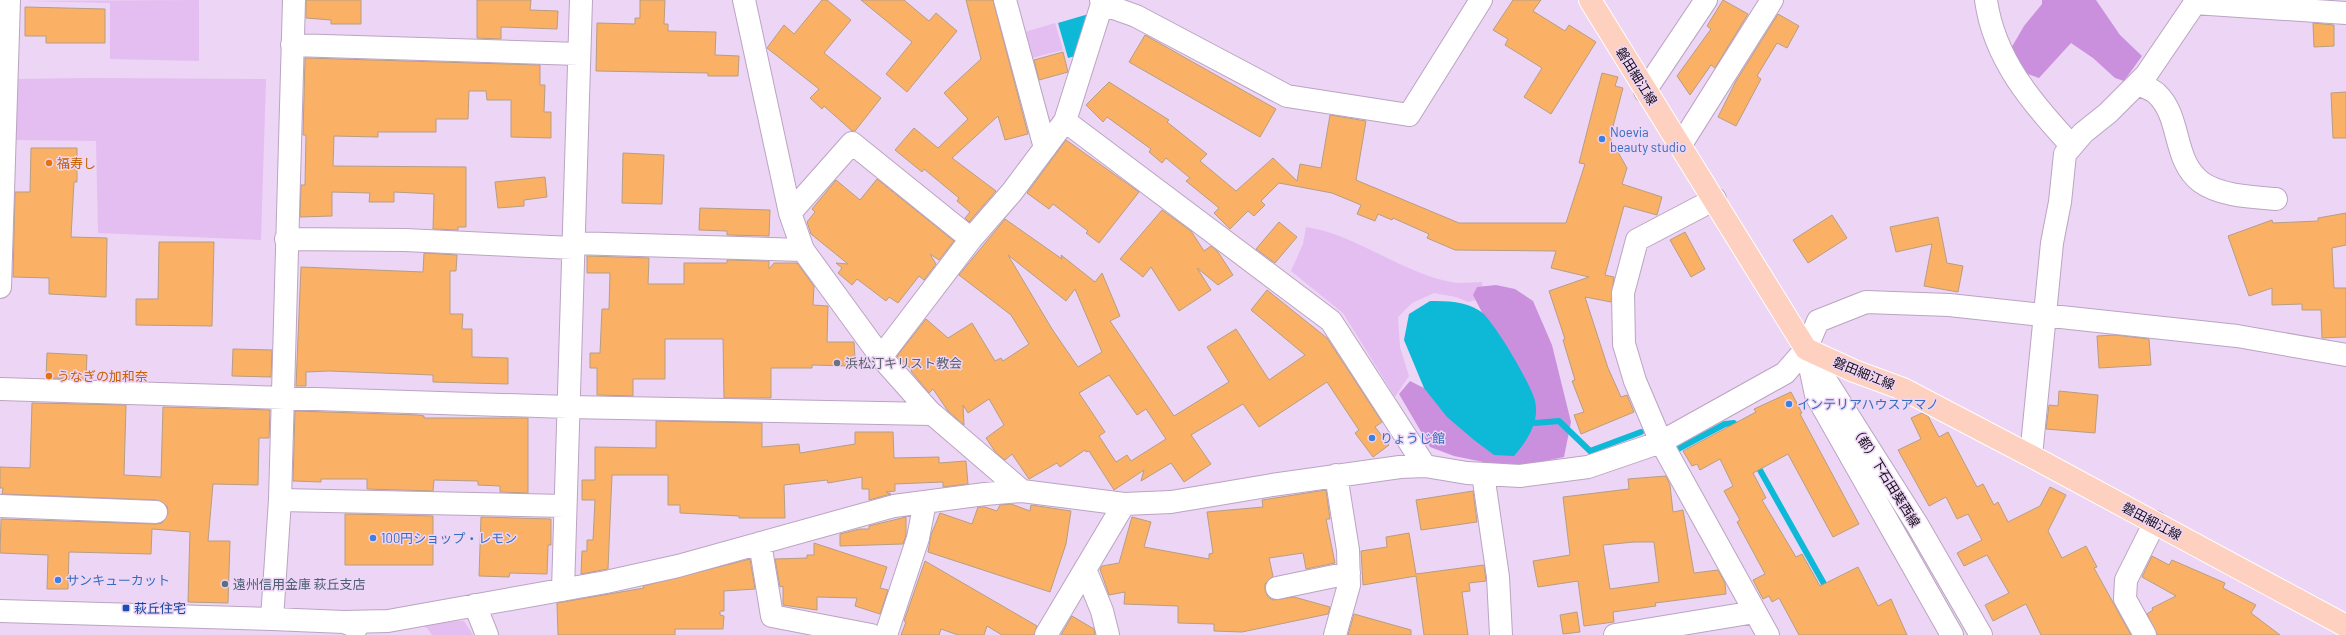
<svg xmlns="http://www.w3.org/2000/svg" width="2346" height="635" font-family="Barlow,'Noto Sans JP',sans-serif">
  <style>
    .green { fill: #e4bef0 }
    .forest { fill: #cb90dd }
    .water { fill: #0db9d6 }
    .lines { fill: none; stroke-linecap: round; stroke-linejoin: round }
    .stream { stroke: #0db9d6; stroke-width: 6 }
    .building { fill: #fab165; stroke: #b89d82; fill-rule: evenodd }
    .minor-casing { stroke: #bba4c2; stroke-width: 24 }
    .major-casing { stroke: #fff; stroke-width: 24 }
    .minor { stroke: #fff; stroke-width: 22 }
    .major { stroke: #fed0bf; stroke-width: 22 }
    .shop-dot { fill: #3f7fe0; stroke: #edd5f5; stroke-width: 1.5 }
    .food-dot { fill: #e8710a; stroke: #edd5f5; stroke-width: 1.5 }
    .worship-dot { fill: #6b7280; stroke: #edd5f5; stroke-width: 1.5 }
    .service-dot { fill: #5c6f8a; stroke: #edd5f5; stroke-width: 1.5 }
    .transit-dot { fill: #1a4fb4; stroke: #edd5f5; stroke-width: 1.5 }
    .labels { text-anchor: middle; stroke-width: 3; stroke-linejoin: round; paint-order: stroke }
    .street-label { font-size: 13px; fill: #130b16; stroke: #edd5f5 }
    .shop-label { font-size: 13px; fill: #366cbe; stroke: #edd5f5; text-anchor: start }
    .food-label { font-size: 13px; fill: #c56008; stroke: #edd5f5; text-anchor: start }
    .worship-label { font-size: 13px; fill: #5b616d; stroke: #edd5f5; text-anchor: start }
    .service-label { font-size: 13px; fill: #4e5e75; stroke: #edd5f5; text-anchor: start }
    .transit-label { font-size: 13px; fill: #164399; stroke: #edd5f5; text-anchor: start }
  </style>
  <rect width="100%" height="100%" fill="#edd5f5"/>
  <path class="green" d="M199,0V61L110,59V3L26,1Z
    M1055,23L1063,50L1032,58L1025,32Z
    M92,78L266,79L261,240L98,233L96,141L13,140L12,79Z
    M1306,227C1357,235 1400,272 1451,282C1461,284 1472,282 1482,282L1484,298L1468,302L1456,297L1434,293L1412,303L1398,317L1400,347L1409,376L1395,397L1343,313L1291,271L1303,244Z
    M458,621H464L473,635H432L427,628L420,625Z"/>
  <path class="forest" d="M2042,0H2096L2120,35L2142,56L2124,81L2115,78L2093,58L2071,43L2039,78L2022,72L2010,50L2024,26L2042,4Z
    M1496,285L1515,289L1533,301L1552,345L1571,422L1564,457L1531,464H1493L1454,456L1430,447L1399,394L1410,381L1432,392L1508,363L1473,295L1477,287Z"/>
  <path class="water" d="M1092,13L1079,55L1068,58L1058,23Z
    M1430,301C1447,301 1465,301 1480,311C1493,319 1532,386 1535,401C1540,422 1527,441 1514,456L1494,455L1474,440L1447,417L1424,388L1404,340L1409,314Z"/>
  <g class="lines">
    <path class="stream" d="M1535,423L1559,421L1590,451L1641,432
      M1678,449L1725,424L1734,423L1738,430
      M1756,463L1828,591"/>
  </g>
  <path class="building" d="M306,0H361V24H331V20L306,18Z
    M477,0H531L530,10L558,11L557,29L501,27V39L477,38Z
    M640,0H665L664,24H668V31L716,32L715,55L739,56L738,76H708V73L596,71L597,23L635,24V18H640Z
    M822,0H827L851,20L824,53L881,98L855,131H852L824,106L822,109L810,98L819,89L767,48L784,25L794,34Z
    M861,0H904L929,21L936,13L957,31L907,92L886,74L912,42Z
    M966,0H993L1028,134L1005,140L998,116L952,158L996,191L969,222L965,218L970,212L957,201L959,198L924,169L922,172L895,150L914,128L938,148L968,119L944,93L981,59Z
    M1513,0H1541L1533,11L1565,31L1569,25L1596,42L1551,114L1524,97L1542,68L1505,45L1508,39L1493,30Z
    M1723,0L1748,14L1715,68L1711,65L1690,95L1677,76L1711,29L1707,26Z
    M25,7L105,9V43H46V36H25Z
    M1778,14L1799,26L1787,48L1777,43L1757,76L1761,79L1736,126L1718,117L1736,81Z
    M2313,23L2334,25V46L2314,47Z
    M1145,35L1276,109L1260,137L1129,62Z
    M1063,52L1068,72L1039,80L1034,60Z
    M305,58L540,65V85H545L544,112H551V138L511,137V100H487L486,91H469L468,119H436V132H378V137L334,136L333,166L466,167V227H458V230L433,229L434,194L394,192V202H369L370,193L332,192V216L300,217L301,185H305L306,135H303Z
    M1602,73L1618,77L1615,86L1623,88L1610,138L1627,168L1622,184L1662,197L1657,215L1624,206L1605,275L1614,277L1611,302L1585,297L1608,368L1621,397L1627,395L1634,412L1581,434L1574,415L1584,412L1572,381L1575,380L1563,340L1565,339L1549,291L1589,277L1551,268L1556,251L1455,250L1427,238L1429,234L1393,218L1392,220L1378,214L1375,221L1357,214L1361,205L1332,193L1279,183L1261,201L1265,205L1254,216L1248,211L1230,229L1214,213L1219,208L1186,181L1190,178L1166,158L1162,163L1149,152L1151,149L1107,117L1103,122L1086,105L1109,82L1169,120L1167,122L1207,154L1200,161L1236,191L1273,158L1297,181L1300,164L1321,168L1330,115L1366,121L1356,180L1459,223H1566L1585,164L1579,163Z
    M2346,92V138H2333L2331,93Z
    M1066,140L1139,192L1099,243L1086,233L1088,231L1053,204L1049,209L1027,193Z
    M31,148H77V182H74L71,237L107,238L106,297L49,294V278L13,277L15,192H30Z
    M623,153L664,155L662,204L622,203Z
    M545,177L547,197L524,200V206L498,208L495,182Z
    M877,179L954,241L939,260L930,254L936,264L924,280L919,276L898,303L889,297L886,301L857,279L852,285L838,273L842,268L836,263L848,264L811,234L807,222L815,212L812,209L836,180L860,200Z
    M700,208L770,210L769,236L727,235V231L699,230Z
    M1162,210L1191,231L1204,251L1211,246L1218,252L1233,275L1218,285L1197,268L1211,290L1179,311L1151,267L1143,277L1120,259Z
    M2346,213V245L2332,248L2334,288H2346V337L2322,338L2321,310H2302V304L2272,305V288L2249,296L2228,236L2272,220L2273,223L2318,221V218Z
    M1832,215L1847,238L1808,263L1793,240Z
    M1938,217L1947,263L1963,266L1958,292L1924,286L1932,244L1896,252L1890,227Z
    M1005,219L1062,259L1061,255L1095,282L1102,273L1120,316L1110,321L1174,416L1229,382L1207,347L1236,329L1269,380L1305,355L1251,310L1267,290L1327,338L1382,422L1375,427L1389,445L1373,457L1355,433L1359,430L1327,382L1259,427L1243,404L1191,435L1211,464L1184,482L1171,463L1141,481L1144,470L1114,490L1089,451L1086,452L1085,450L1060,467L1057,463L1029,479L1012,454L1005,460L996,453L986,438L1004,425L989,399L968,413L963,405L964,425L948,411L933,389L929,393L911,371L912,370L897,356L926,319L948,338L972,323L995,361L1001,358L1003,361L1029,344L1011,315L959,275ZM1008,255L1066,301L1075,289L1102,352L1078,367L1052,329ZM1109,375L1137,415L1146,409L1166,439L1131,461L1127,455L1116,462L1099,436L1105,432L1079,393Z
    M1279,222L1297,237L1275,263L1256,249Z
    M1685,232L1705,269L1691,277L1670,240Z
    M159,242H214L212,326L136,325V299H158Z
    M424,253L457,255L456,271H450V314H463L462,329H472V357L508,358V384L433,382V375L329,371L306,372V386H296L301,267L423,272Z
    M587,256L649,258L648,284H684V263H727V260L769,261V269L774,263H797L814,286L813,305L828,306L827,342H854L855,359L850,366L812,365V368H771V398H724L723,339H665V379H633V396L597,395V368H590V353H600L602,309H609L610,273H587Z
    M2115,335L2149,339L2151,365L2099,368L2097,336Z
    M233,349L272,350L271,377L232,376Z
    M47,353L87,355L86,379L46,378Z
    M2059,391L2098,395L2095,433L2046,429L2049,405L2058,406Z
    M1791,392L1802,413L1800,414L1859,524L1833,537L1788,454L1753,473L1766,498L1762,500L1796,557L1802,554L1820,586L1858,567L1878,606L1891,599L1907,635H1799L1779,598L1772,602L1769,596L1763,599L1753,580L1765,574L1737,522L1740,520L1724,491L1733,486L1720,459L1700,470L1697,464L1692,466L1683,451L1756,412L1754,409Z
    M32,403L126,405L124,475L161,477L163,407L270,410L269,438H259L258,485L213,484L208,541H230L228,603L188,602L190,532L152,529L151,554L69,552L68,589H47L48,555L0,553L1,519L156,524L162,523L168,513L167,506L156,500L2,494L3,488H0V467L30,468Z
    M295,411L418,415L424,416V418H528V493L500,492V486L478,485V481L434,480L433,491L367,489V479H321V482L293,481Z
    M1922,413L1928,416L1939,437L1948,432L1977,487L1983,484L1994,505L1998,502L2008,522L2040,506L2050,487L2066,495L2048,531L2062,558L2086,546L2097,567L2094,568L2131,635H2041L2026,604L1993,621L1985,605L2009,593L1987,555L1964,566L1957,553L1982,540L1968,514L1957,519L1946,497L1929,506L1898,450L1921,439L1911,418Z
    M656,421L762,423V447L799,444L800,453L855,444V432H893L894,458L939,457V463L966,461L968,484L943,487V482L895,484V491L886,492L891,494L869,500V489H862V477L828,483L827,480L784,485L785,518H739V516L680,513V505H668V475H612L608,569L581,574L582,551H587V540H593L595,500H582V480H595V447L656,448Z
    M1666,476L1670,485L1673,512L1683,510L1694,573L1718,570L1725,583L1726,594L1655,603L1656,606L1613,612L1614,622L1584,626L1578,581L1538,587L1533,561L1570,555L1563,497L1629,489L1628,479ZM1634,542H1654L1659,582L1610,589L1603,545Z
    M1326,490L1330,519H1326L1335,563L1306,569L1303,553L1269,558L1273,576L1265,584V590L1268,597L1273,600L1294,597L1330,607L1328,614L1242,632L1214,631V624L1178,623V606L1124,604L1125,592L1109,595L1100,569L1102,566L1119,563L1132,517L1151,522L1144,547L1209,559V554L1213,553L1207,512L1263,507L1262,500Z
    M1473,491L1477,522L1421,530L1416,500Z
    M1011,504L1030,511L1031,505L1071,511L1066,544L1050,592L928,552L931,535L940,513L972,524L978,507H985L997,511L1000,505Z
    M345,514L433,516V565H345Z
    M481,517L551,519V545H548L547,574L510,573L509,577L479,576Z
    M906,517V535L903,544L840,546V534L860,529H869V526Z
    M1409,533L1416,574L1484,565L1486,581L1469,583L1470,591L1462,592L1468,635H1424L1416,576L1363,585L1361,551L1387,547L1386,537Z
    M814,543L887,567L880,588L888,590L880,614L855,606L857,598L817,597V610L783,605V586L780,587L775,559L807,558V555H814Z
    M2152,556L2169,565L2172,560L2225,583L2223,588L2256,605L2251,613L2280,635H2157L2147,614L2153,610L2152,608L2176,596L2142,577Z
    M750,559L755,589L724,591V611H720V615L724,616L723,629H675V635H558L557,603L644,588L643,586Z
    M925,561L1037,626L1034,635H1002L987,626L984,635H958L941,629L939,635H901L906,622L904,621Z
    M1577,612L1580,632L1563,634L1560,615Z
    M1354,614L1411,630V635H1348Z
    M1072,616L1094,629L1095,635H1061Z"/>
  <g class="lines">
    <g class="minor-casing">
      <path id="minor" d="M744,0L790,213L803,250L881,357L929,411L1022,491
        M1005,0L1045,148
        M1101,0L1102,4L1136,16L1287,96L1409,115L1481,0
        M1986,0C1994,59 2032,103 2071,145
        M2194,3L2346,13
        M1102,4L1065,121L1331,321L1425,466
        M292,45L579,54
        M2138,84C2144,87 2152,89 2157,94C2182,118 2172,160 2201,182C2220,196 2253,197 2276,199
        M1645,91L1706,0
        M1680,146L1772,0
        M1715,199L1637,240L1623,293L1624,344L1635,381L1661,442L1768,635
        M790,213L852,143L971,239
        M286,239L405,240L573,248
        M573,243L803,250
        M0,287L9,0
        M1806,349L1918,526L1981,635
        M881,357L971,239L1012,192L1065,121
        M1809,362L1816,395L1952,635
        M0,389L568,407L932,414
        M2031,456L2052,243L2060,202L2065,154L2083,133L2108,113L2146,75L2197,0
        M1483,474L1498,577L1501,635
        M280,500L565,506
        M0,506L156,512
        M760,543L772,616L871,635
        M1085,569L1102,611L1108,635
        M1277,588L1349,573
        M563,590L581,0
        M475,605L487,635
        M0,611L272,619L344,622L357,627
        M272,619L280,500L294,0
        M344,622L388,621L606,582L678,566L894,506L985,494L1022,491L1124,504L1171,502L1272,485L1400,467L1425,466L1467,473L1520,476L1588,467L1661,442L1785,373L1806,349L1818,321L1866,302L1949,305L2237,336L2346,355
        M886,635L918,538L925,502
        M1046,635L1124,504
        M1335,635L1349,585L1348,550L1336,475
        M1615,635L1755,612
        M2145,635L2125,599L2126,580L2155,522"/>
    </g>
    <g class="major-casing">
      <path id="major" d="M1590,0L1806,349L1854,371L1903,389L2031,456L2346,626"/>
    </g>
    <use href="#minor" class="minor"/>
    <use href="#major" class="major"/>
  </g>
  <g class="shop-dot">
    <circle cx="1602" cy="139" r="4"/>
    <circle cx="1789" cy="404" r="4"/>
    <circle cx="1372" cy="438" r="4"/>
    <circle cx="373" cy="538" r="4"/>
    <circle cx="58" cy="580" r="4"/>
  </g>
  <g class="food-dot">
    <circle cx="49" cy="163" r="4"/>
    <circle cx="49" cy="376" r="4"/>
  </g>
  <circle class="worship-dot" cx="837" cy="363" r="4"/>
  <circle class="service-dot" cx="225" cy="584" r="4"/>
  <rect class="transit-dot" x="122" y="604" width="8" height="8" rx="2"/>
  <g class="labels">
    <g class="street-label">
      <text transform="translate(1637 76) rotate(58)" y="5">磐田細江線</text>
      <text transform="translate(1864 373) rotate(22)" y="5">磐田細江線</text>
      <text transform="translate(1886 476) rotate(58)" y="5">（都）下石田葵西線</text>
      <text transform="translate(2152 521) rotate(28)" y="5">磐田細江線</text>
    </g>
    <g class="shop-label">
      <text x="1610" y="137">Noevia<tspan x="1610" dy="15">beauty studio</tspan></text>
      <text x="1797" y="409">インテリアハウスアマノ</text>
      <text x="1380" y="443">りょうじ館</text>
      <text x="381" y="543">100円ショップ・レモン</text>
      <text x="66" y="585">サンキューカット</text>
    </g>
    <g class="food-label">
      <text x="57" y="168">福寿し</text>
      <text x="57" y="381">うなぎの加和奈</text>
    </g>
    <g class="worship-label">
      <text x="845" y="368">浜松汀キリスト教会</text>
    </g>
    <g class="service-label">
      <text x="233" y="589">遠州信用金庫 萩丘支店</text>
    </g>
    <g class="transit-label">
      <text x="134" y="613">萩丘住宅</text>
    </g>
  </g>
</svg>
